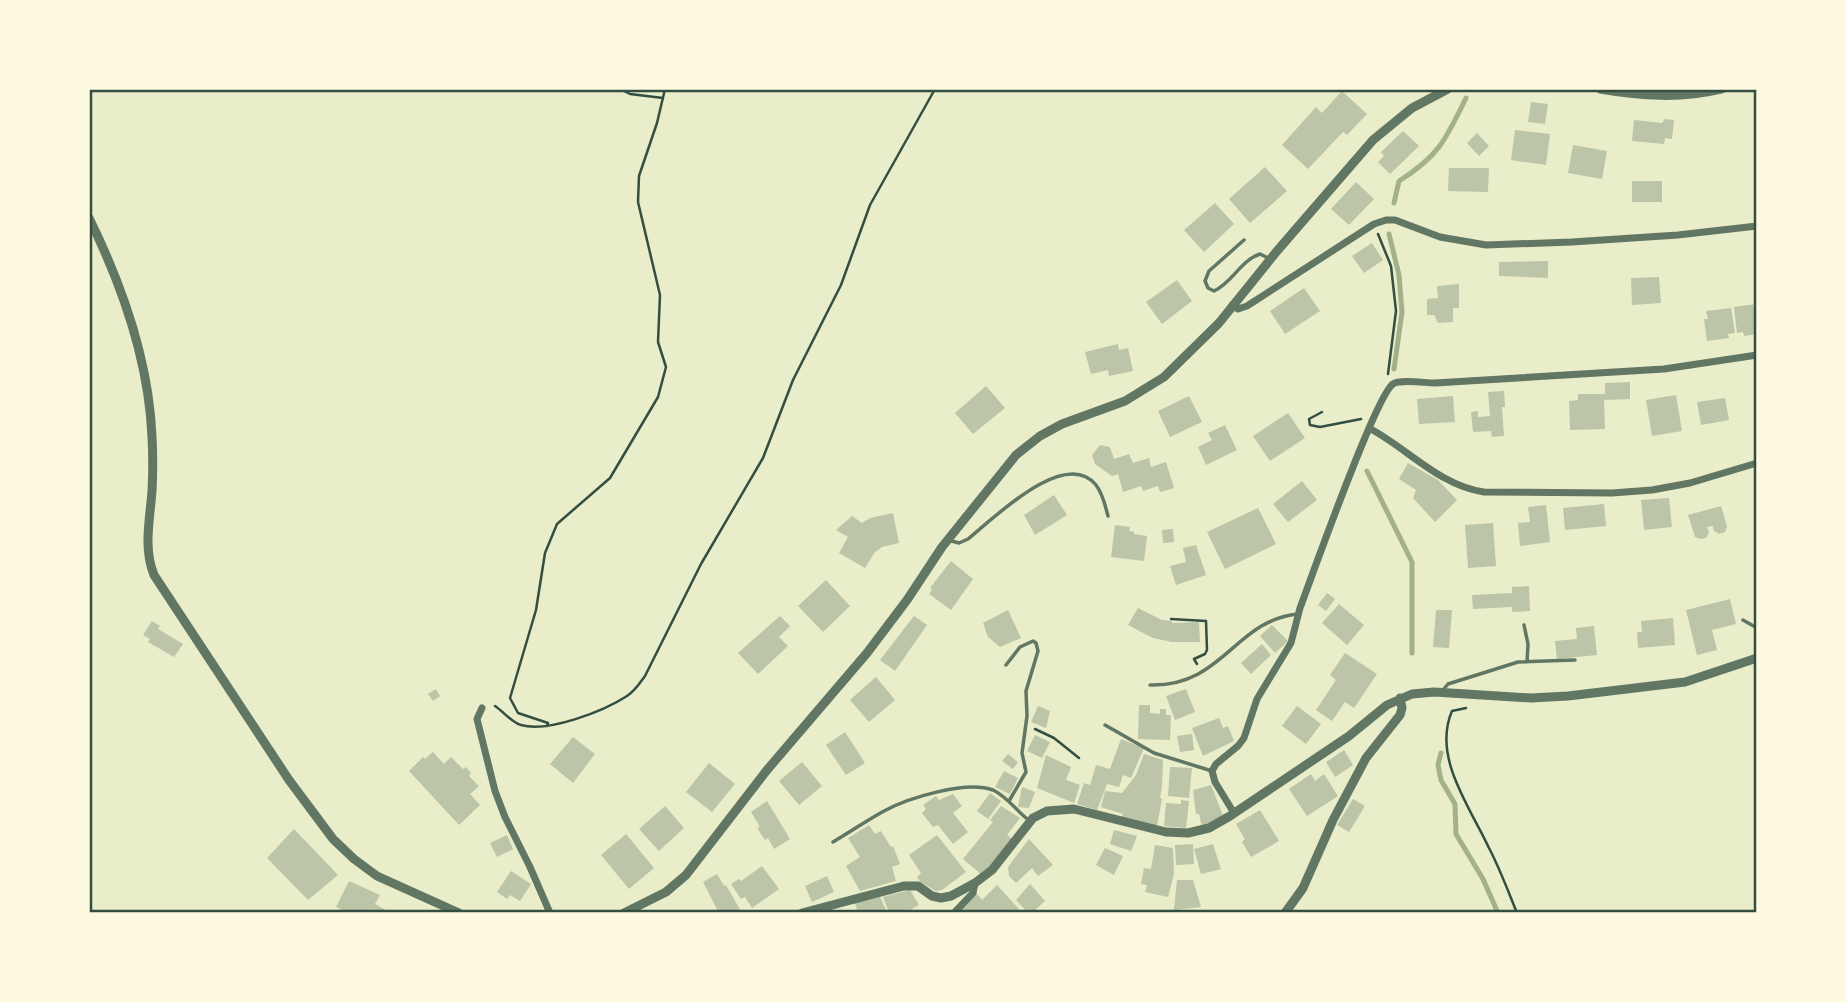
<svg xmlns="http://www.w3.org/2000/svg" width="1846" height="1002" font-family="Spectral,serif">
  <style>
    .lines { fill: none; stroke-linecap: round; stroke-linejoin: round }
    .stream { stroke: #a3b18a; stroke-width: 5 }
    .building { fill: #bcc5a7 }
    .path { stroke: #344e41; stroke-width: 2.5 }
    .service { stroke: #617663; stroke-width: 3.5 }
    .minor { stroke: #617663; stroke-width: 7 }
    .tertiary { stroke: #617663; stroke-width: 9 }
    .neatline { fill: none; stroke: #344e41; stroke-width: 2.5 }
  </style>
  <rect width="100%" height="100%" fill="#e9edc9"/>
  <g class="lines">
    <path class="stream" d="M1394,203L1399,181C1439,156 1446,139 1466,98
      M1389,234L1399,275L1402,312L1394,369
      M1367,471L1412,562V653
      M1441,753L1438,765L1441,780L1455,804L1456,834L1483,879L1498,913"/>
  </g>
  <path class="building" d="M1342,91L1367,114L1347,135L1343,132L1308,169L1282,145L1316,107L1322,113Z
    M1531,102L1548,104L1545,124L1528,122Z
    M1665,119L1674,120L1672,139L1665,138L1664,144L1632,141L1634,120L1662,123Z
    M1515,130L1550,134L1546,165L1511,160Z
    M1403,131L1419,146L1390,174L1378,162L1384,156L1381,152Z
    M1477,133L1489,146L1479,156L1467,143Z
    M1573,145L1607,151L1602,179L1568,173Z
    M1265,167L1287,191L1250,223L1229,199Z
    M1449,168H1489L1488,192L1448,191Z
    M1632,181H1662V202H1632Z
    M1356,182L1374,199L1349,225L1331,209Z
    M1215,203L1234,224L1204,252L1184,230Z
    M1372,243L1383,260L1364,273L1352,256Z
    M1548,261V278L1499,276V262Z
    M1659,277L1661,303L1632,305L1631,278Z
    M1177,280L1192,301L1162,324L1146,302Z
    M1459,284V308H1453V322L1438,323L1434,315H1427V299L1438,298L1437,286Z
    M1304,288L1320,311L1285,334L1270,311Z
    M1757,304V334L1744,336L1743,332L1737,333L1734,307Z
    M1731,308L1735,333L1728,334L1729,338L1707,341L1704,319H1708L1706,311Z
    M1118,344L1119,350L1128,348L1133,371L1109,376L1108,370L1091,374L1085,352Z
    M1630,382V399L1604,400L1605,429L1570,430L1569,401L1578,400V394H1605V383Z
    M986,386L1005,408L973,434L955,413Z
    M1504,391L1505,407H1502L1504,436L1492,437L1491,431L1473,432L1471,412L1478,411V417L1490,416L1488,392Z
    M1676,395L1682,431L1652,436L1646,400Z
    M1189,396L1202,422L1170,437L1158,411Z
    M1453,396L1455,422L1419,424L1417,399Z
    M1725,398L1729,420L1701,425L1697,402Z
    M1288,413L1305,438L1270,461L1253,436Z
    M1225,425L1237,450L1206,465L1198,447L1212,440L1208,433Z
    M1100,445L1110,447L1114,459L1129,454L1133,463L1149,458L1151,467L1166,462L1174,488L1160,492L1158,486L1143,491L1141,486L1123,492L1118,474L1112,476L1095,464L1092,455Z
    M1408,463L1438,480L1457,500L1435,522L1413,498L1416,490L1399,479Z
    M1302,481L1317,500L1288,522L1273,504Z
    M1054,495L1067,515L1035,535L1024,515Z
    M1669,498L1672,527L1644,530L1641,500Z
    M1604,504L1606,526L1565,530L1563,508Z
    M1546,505L1550,542L1520,546L1518,523L1530,522L1528,507Z
    M1721,506L1727,526L1725,532L1719,534L1714,531L1713,526L1707,527L1709,532L1706,538L1701,539L1695,537L1688,515Z
    M1258,508L1276,544L1225,569L1207,532Z
    M893,513L899,543L882,547L875,552L865,568L839,553L848,537L836,530L852,516L862,523L870,518Z
    M1493,523L1496,566L1468,568L1465,525Z
    M1115,525L1130,527L1129,531L1134,532V534L1147,536L1144,561L1111,557Z
    M1173,529L1174,542L1163,543L1162,530Z
    M1196,545L1206,575L1176,585L1170,566L1186,562L1183,548Z
    M951,561L973,579L951,610L929,594L932,590L930,588Z
    M826,580L850,606L823,632L798,606Z
    M1529,586L1530,611L1512,612V607L1473,609L1472,595L1512,593V587Z
    M1327,593L1335,599L1326,611L1318,605Z
    M1730,599L1736,624L1712,630L1717,650L1697,655L1686,610Z
    M1339,604L1364,625L1347,645L1322,623Z
    M1138,608L1162,620L1172,621V623L1199,622L1200,642H1172L1153,638L1128,625Z
    M1008,610L1021,638L1000,647L988,637L983,623Z
    M1436,610H1452L1449,648L1433,647Z
    M780,616L790,626L779,637L788,646L758,674L738,653Z
    M914,616L927,625L895,671L880,660Z
    M1673,618L1675,645L1638,648L1637,632H1642L1641,621Z
    M152,621L160,626L158,629L183,644L174,657L148,642L150,639L143,635Z
    M1272,625L1288,641L1275,653L1260,636Z
    M1594,626L1597,655L1557,659L1555,641L1577,639L1576,628Z
    M1262,644L1271,655L1251,674L1241,663Z
    M1345,653L1377,674L1354,708L1345,702L1332,721L1316,710L1336,680L1330,675Z
    M876,677L895,700L869,722L850,700Z
    M436,689L440,696L433,701L428,694Z
    M1186,689L1195,712L1175,720L1166,696Z
    M1139,705H1150V713L1160,714V709H1166V715H1171L1170,740L1138,739Z
    M1038,706L1050,711L1046,728L1031,722Z
    M1297,706L1321,724L1306,744L1282,726Z
    M1219,718L1223,728L1228,726L1234,741L1203,756L1192,728Z
    M845,732L865,763L846,775L826,745Z
    M1192,734L1194,750L1180,752L1177,736Z
    M1035,735L1050,742L1042,758L1027,751Z
    M573,737L595,754L573,783L550,764Z
    M1121,739L1144,748L1131,778L1123,775L1119,787L1107,784L1097,810L1077,804L1084,783L1090,785L1096,765L1110,769Z
    M1344,750L1353,765L1335,777L1326,762Z
    M433,752L444,764L451,757L463,769L466,767L471,773L469,776L479,786L470,794L480,805L459,825L409,771L423,757L425,759Z
    M1008,754L1018,762L1013,769L1002,761Z
    M1144,754L1163,760L1162,786L1160,798L1162,799L1157,826L1122,818L1123,814L1101,807L1105,791L1122,793L1136,775Z
    M1046,755L1071,767L1066,780L1080,785L1074,803L1037,788Z
    M802,762L822,786L799,805L779,781Z
    M709,763L735,784L712,812L686,792Z
    M1170,767L1192,768L1189,798L1168,796Z
    M1004,771L1018,778L1010,794L995,787Z
    M1311,774L1315,781L1324,774L1338,796L1307,816L1289,789Z
    M1211,785L1224,818L1202,827L1199,814H1196L1193,790Z
    M1022,787L1035,792L1029,808L1018,807Z
    M990,793L1001,801L988,819L977,811Z
    M953,794L962,806L953,813L968,832L953,844L938,825L933,827L922,813L926,809L923,805L936,796L939,800Z
    M1353,799L1365,806L1349,832L1337,825Z
    M1181,800L1189,801L1186,828L1164,826L1166,803L1181,804Z
    M767,801L790,839L774,849L768,838L765,840L757,828L760,827L751,812Z
    M665,806L684,828L659,851L639,829Z
    M1001,806L1020,818L1007,835L1012,839L982,875L963,859L993,822L990,820Z
    M1260,810L1279,841L1251,857L1242,842L1245,839L1236,824Z
    M869,825L875,834L881,831L891,847L893,846L900,864L892,867L896,881L860,891L846,866L860,857L848,838Z
    M294,829L338,875L308,900L267,858Z
    M1114,830L1137,836L1131,851L1110,844Z
    M626,834L654,868L629,889L601,855Z
    M507,835L513,849L497,857L490,843Z
    M937,835L966,872L942,890L936,891L920,882L917,877L921,873L909,855Z
    M1029,839L1053,865L1038,876L1032,868L1016,883L1009,876L1008,867Z
    M1193,844L1194,864L1176,865L1175,845Z
    M1213,844L1221,869L1201,874L1194,849Z
    M1155,845L1173,848L1174,874L1168,897L1145,892L1147,885L1141,884L1144,868L1151,869Z
    M1105,848L1123,856L1114,875L1096,865Z
    M762,866L779,889L752,908L745,897L741,899L731,884L739,879L741,881Z
    M511,871L531,884L520,901L510,895L507,899L497,892Z
    M717,874L724,886L726,885L742,913H719L703,882Z
    M827,876L834,892L812,902L805,886Z
    M1177,880H1193L1201,907L1174,910Z
    M349,881L380,895L375,904L391,913H340L342,910L336,907Z
    M1030,884L1045,901L1032,913H1028L1016,900Z
    M997,885L1019,909L1016,913H959L977,894L982,900Z
    M910,890L919,905L905,913H882L888,910L883,897Z
    M880,897L886,910L879,913H858L855,903Z"/>
  <g class="lines">
    <path class="path" d="M620,89L630,94L663,98
      M1378,234L1391,266L1396,311L1388,374
      M1322,412L1309,419L1310,425L1320,427L1361,419
      M1171,619L1206,621L1207,650L1205,654L1194,659L1197,664
      M495,706C504,712 511,722 521,725C548,733 604,711 627,696C635,691 640,683 645,676L701,564L763,458L793,380L841,285L870,205L935,89
      M1466,708L1452,711C1432,757 1470,807 1489,848C1500,869 1508,891 1517,913
      M547,726L548,723L518,713L510,698L536,610L545,553L557,524L610,478L658,397L666,367L658,342L660,295L638,202L639,176L657,123L665,89
      M1035,729L1054,738L1079,758"/>
    <path class="service" d="M1244,240L1209,271L1205,281L1208,288L1214,291C1232,283 1241,260 1260,254L1268,258
      M948,540L959,543L968,539C994,518 1065,447 1096,485C1103,494 1105,505 1108,516
      M1743,620L1757,628
      M1524,625L1528,644L1527,662
      M1006,665L1020,647L1033,641L1036,643L1038,651L1026,691L1027,716L1022,753L1026,772L1009,801
      M1150,685C1223,687 1235,620 1298,614
      M1443,690L1448,684L1518,662L1575,660
      M1105,725L1154,753L1212,771
      M833,842C850,832 866,821 884,811C908,798 966,780 993,790C1008,797 1017,812 1030,821"/>
    <path class="minor" d="M1232,305L1238,309L1247,306L1374,224L1386,220H1395L1440,237L1486,245L1572,242L1678,235L1757,226
      M1369,428C1407,448 1440,486 1484,492L1612,493L1652,490L1690,483L1757,463
      M482,708L477,719L495,791L505,817L530,867L550,913
      M1234,813L1215,782L1212,771L1216,764L1238,746L1244,738L1257,699L1291,643L1300,608C1312,576 1376,395 1393,384C1400,379 1425,383 1435,383L1664,369L1757,355
      M954,913L973,893L975,883"/>
    <path class="tertiary" d="M1600,89C1641,96 1681,99 1722,89
      M89,218C122,285 149,363 152,437C153,455 153,473 152,491C150,519 143,548 154,575L289,780L333,839L354,859L377,876L459,913
      M624,913L666,892L686,875L767,770L867,653L907,600L942,547L1016,455L1040,436L1062,424L1125,401L1164,377L1219,323L1277,251L1373,140L1412,108L1448,89
      M802,913L904,886H918L932,896L941,898L951,896L975,883L992,870L1033,818L1047,811L1074,809L1166,832L1188,833L1209,828L1230,816L1349,736L1387,705L1412,694L1434,692L1531,698L1568,696L1685,682L1757,658
      M1285,913L1303,888L1333,820L1366,758L1400,715L1402,708L1400,698"/>
  </g>
  <rect width="1846" height="1002" fill="none" stroke="#fefae0" stroke-width="182"/>
  <rect x="91" y="91" width="1664" height="820" class="neatline"/>
</svg>
